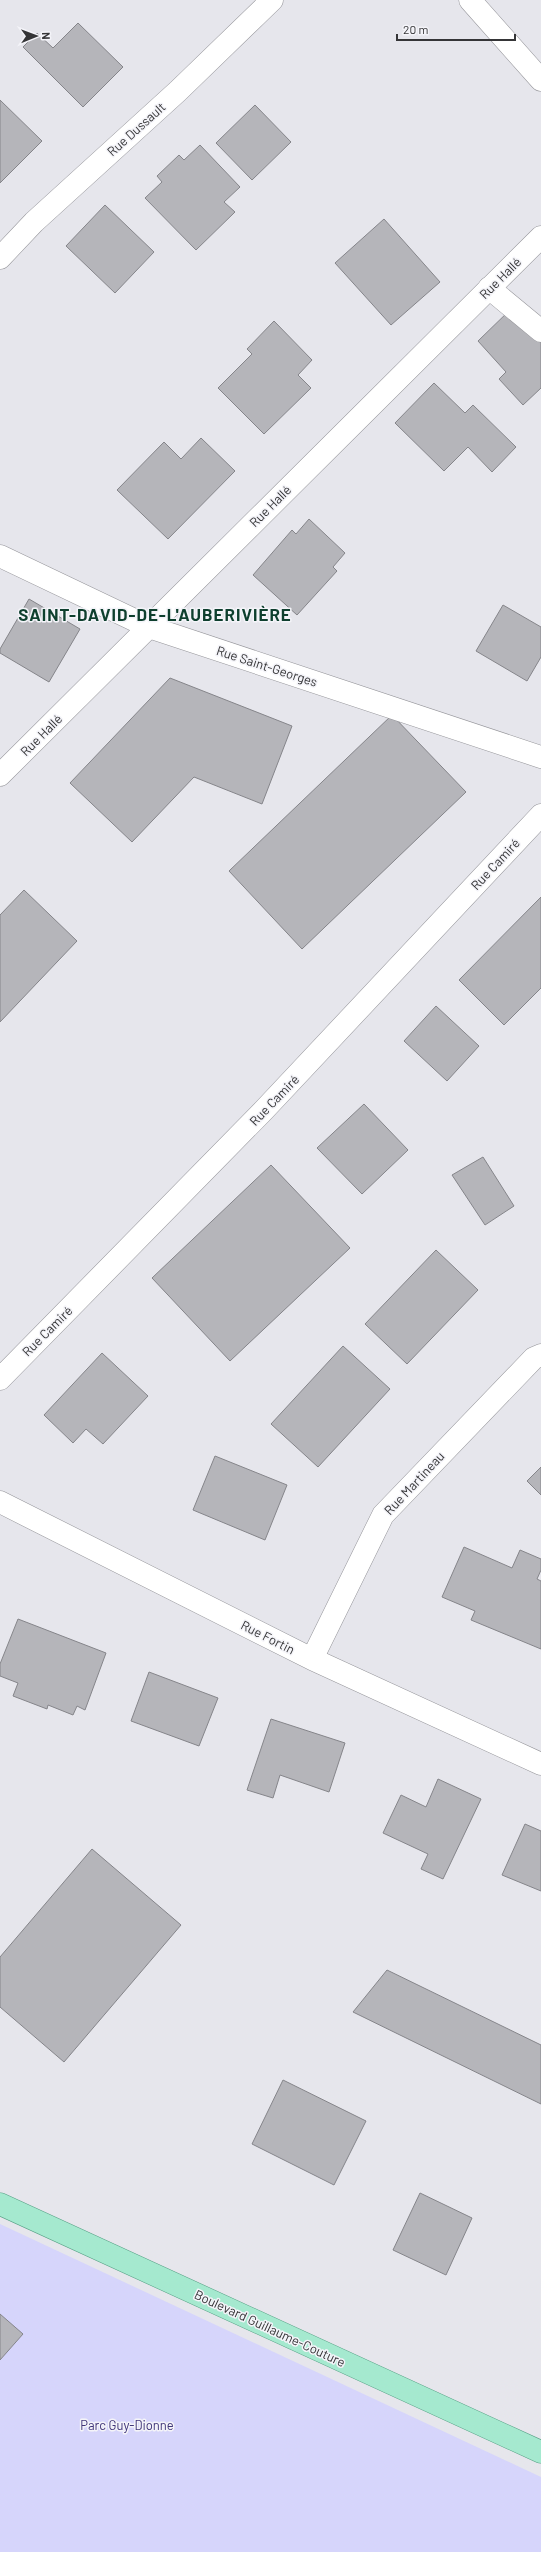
<svg xmlns="http://www.w3.org/2000/svg" width="541" height="2552" font-family="Barlow,sans-serif">
  <style>
    .green { fill: #d6d5fb }
    .building { fill: #b5b5ba; stroke: #85858a }
    .lines { fill: none; stroke-linecap: round; stroke-linejoin: round }
    .minor-casing { stroke: #95959a; stroke-width: 23 }
    .tertiary-casing { stroke: #95959a; stroke-width: 23 }
    .primary-casing { stroke: #57a085; stroke-width: 23 }
    .minor { stroke: #fff; stroke-width: 22 }
    .tertiary { stroke: #fff; stroke-width: 22 }
    .primary { stroke: #a5e9cf; stroke-width: 22 }
    .labels { text-anchor: middle; stroke-width: 3; stroke-linejoin: round; paint-order: stroke }
    .street-label { font-size: 13px; fill: #353537; stroke: #f4f4f9 }
    .park-label { font-size: 13px; fill: #3f3478; stroke: #f4f4f9 }
    .district-label { font-size: 17px; font-weight: bold; letter-spacing: 1px; fill: #0e3f2e; stroke: #f4f4f9 }
  </style>
  <rect width="100%" height="100%" fill="#e6e6ec"/>
  <path class="green" d="M0,2224L541,2477V2552H0Z"/>
  <path class="building" d="M78,23L123,67L83,107L23,47L37,33L53,48Z
    M0,100L42,141L0,183Z
    M255,105L291,142L252,180L216,143Z
    M200,145L240,187L224,202L235,212L196,250L145,198L162,182L157,176L179,155L184,160Z
    M105,205L154,252L115,293L66,246Z
    M384,219L440,282L391,325L335,263Z
    M512,308L541,339V388L523,405L499,379L506,372L478,341Z
    M274,321L312,360L298,375L311,388L264,434L218,388L252,354L247,349Z
    M434,383L465,413L473,405L516,447L492,472L468,447L444,471L395,423Z
    M201,438L235,471L168,539L117,490L164,442L181,459Z
    M309,519L345,553L333,567L337,571L297,615L253,575L292,530L296,534Z
    M29,599L80,629L49,682L0,653V649Z
    M503,605L541,627V657L527,681L476,651Z
    M170,678L292,726L262,804L194,777L132,842L70,783Z
    M392,715L466,792L302,949L229,871Z
    M24,890L77,941L0,1022V915Z
    M541,897V988L504,1025L459,980Z
    M436,1006L479,1046L447,1081L404,1041Z
    M364,1104L408,1150L362,1194L317,1148Z
    M483,1157L514,1206L485,1225L452,1175Z
    M271,1165L350,1248L230,1361L152,1278Z
    M436,1250L478,1290L407,1364L365,1324Z
    M343,1346L390,1389L318,1467L271,1424Z
    M102,1353L148,1396L103,1444L86,1429L73,1443L44,1415Z
    M215,1456L287,1485L265,1540L193,1510Z
    M541,1467V1495L527,1481Z
    M464,1547L512,1568L520,1550L541,1559V1570L537,1579L541,1581V1649L471,1620L475,1611L442,1597Z
    M18,1619L106,1653L85,1710L77,1706L73,1715L48,1705L47,1709L13,1696L18,1683L0,1676V1664Z
    M149,1672L218,1698L199,1746L131,1721Z
    M271,1719L345,1743L329,1792L280,1775L273,1798L247,1790Z
    M438,1779L481,1799L443,1879L421,1869L428,1854L383,1833L401,1795L426,1807Z
    M525,1824L541,1831V1891L502,1875Z
    M92,1849L181,1925L64,2062L0,2007V1957Z
    M387,1970L541,2045V2104L353,2012Z
    M283,2080L366,2121L334,2185L252,2144Z
    M420,2193L472,2218L446,2275L393,2250Z
    M0,2314L23,2334L0,2360Z"/>
  <g class="lines">
    <g class="minor-casing">
      <path id="minor" d="M470,0L541,80
        M0,258L34,222L178,91L272,0
        M489,288L541,331
        M0,1379L264,1110L541,815
        M0,1502L312,1659L541,1764
        M312,1659L383,1515L534,1358L541,1355"/>
    </g>
    <g class="tertiary-casing">
      <path id="tertiary" d="M0,556L149,627L541,757
        M0,775L541,237"/>
    </g>
    <g class="primary-casing">
      <path id="primary" d="M0,2204L541,2452"/>
    </g>
    <use href="#minor" class="minor"/>
    <use href="#tertiary" class="tertiary"/>
    <use href="#primary" class="primary"/>
  </g>
  <g class="labels">
    <g class="street-label">
      <text transform="translate(136 129) rotate(-42)" y="5">Rue Dussault</text>
      <text transform="translate(500 278) rotate(-45)" y="5">Rue Hallé</text>
      <text transform="translate(270 506) rotate(-45)" y="5">Rue Hallé</text>
      <text transform="translate(267 666) rotate(18)" y="5">Rue Saint-Georges</text>
      <text transform="translate(41 735) rotate(-45)" y="5">Rue Hallé</text>
      <text transform="translate(495 864) rotate(-47)" y="5">Rue Camiré</text>
      <text transform="translate(274 1100) rotate(-46)" y="5">Rue Camiré</text>
      <text transform="translate(47 1331) rotate(-45)" y="5">Rue Camiré</text>
      <text transform="translate(414 1483) rotate(-47)" y="5">Rue Martineau</text>
      <text transform="translate(268 1637) rotate(27)" y="5">Rue Fortin</text>
      <text transform="translate(270 2328) rotate(25)" y="5">Boulevard Guillaume-Couture</text>
    </g>
    <g class="park-label">
      <text x="127" y="2430">Parc Guy-Dionne</text>
    </g>
    <g class="district-label">
      <text x="155" y="621">SAINT-DAVID-DE-L'AUBERIVIÈRE</text>
    </g>
  </g>
  <g transform="translate(36 36) rotate(89)" stroke="#f4f4f9" stroke-width="3" paint-order="stroke">
  <path d="M0-3L7 15L0 10L-7 15Z" fill="#353537"/>
  <text y="-6" font-size="11" font-weight="bold" text-anchor="middle" fill="#353537">N</text>
  </g>
  <path d="M397 34v6h118v-6" fill="none" stroke="#353537" stroke-width="2"/>
  <text x="403" y="34" font-size="12" fill="#353537" stroke="#f4f4f9" stroke-width="3" paint-order="stroke">20 m</text>
</svg>
